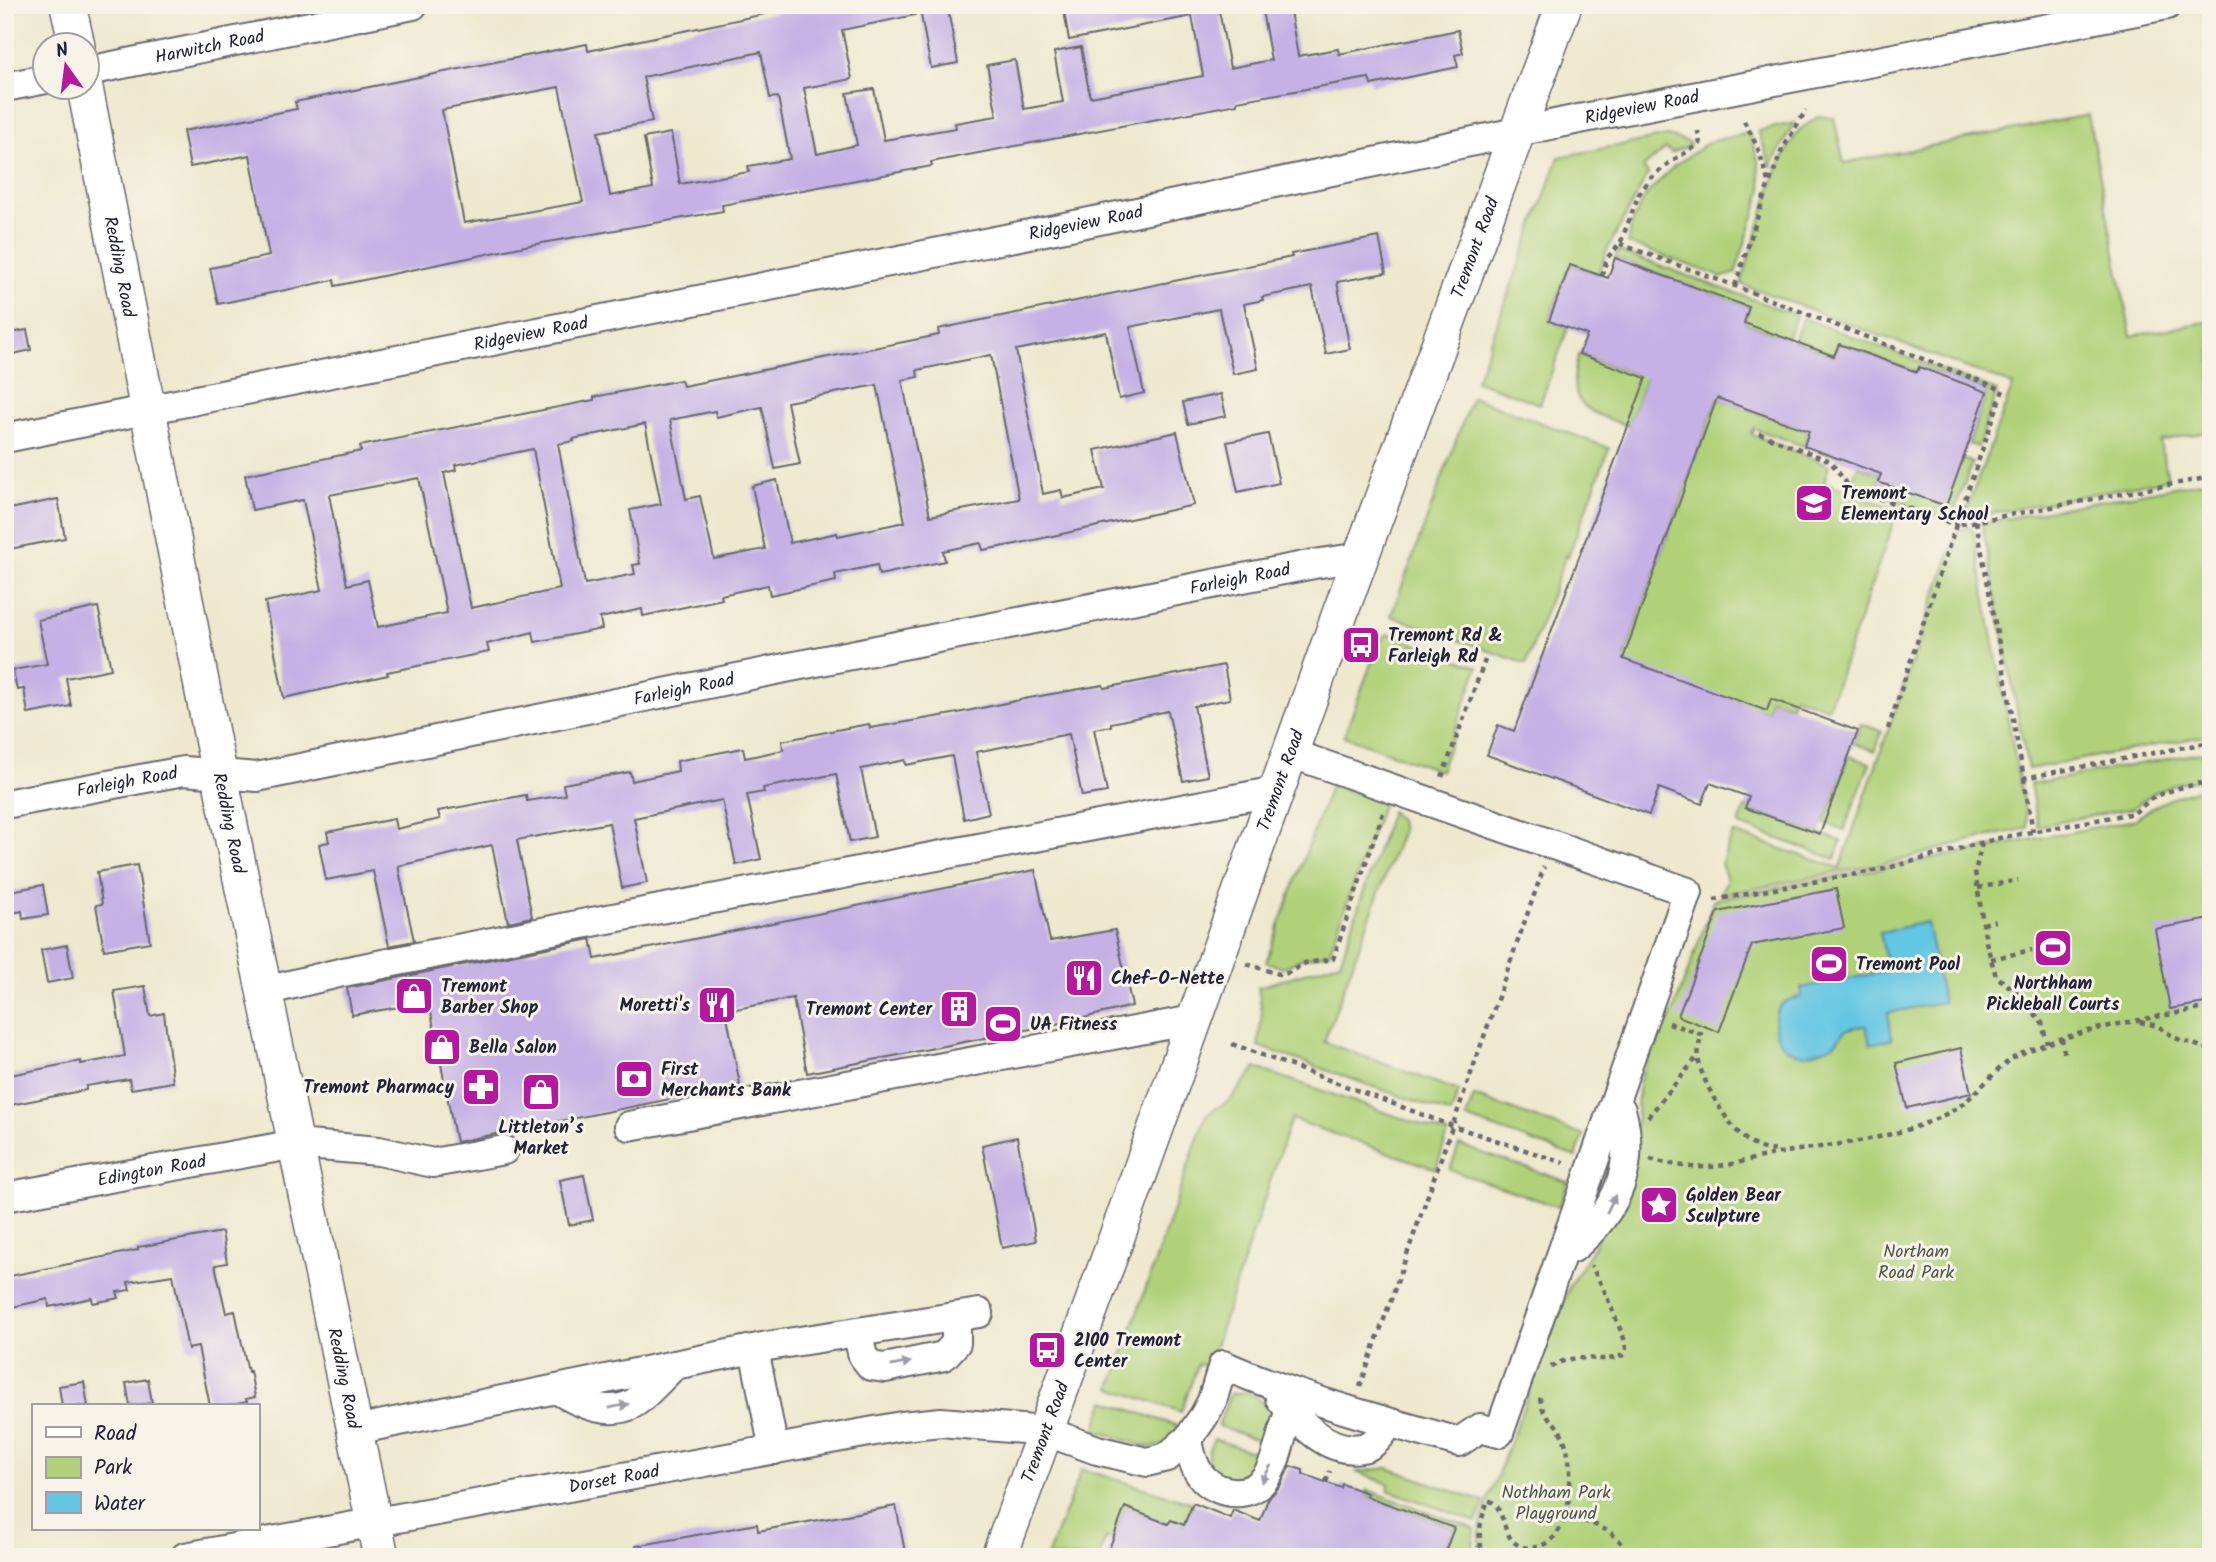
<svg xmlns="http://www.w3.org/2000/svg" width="2216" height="1562" font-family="Kalam,sans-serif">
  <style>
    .green { fill: #b1d179; stroke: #6a7a5a; stroke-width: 2 }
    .water { fill: #64c6e3; stroke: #43748f; stroke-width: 2 }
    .building { fill: #c5b1e5; fill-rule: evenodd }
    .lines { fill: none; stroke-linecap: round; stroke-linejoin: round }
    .minor-casing { stroke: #69676e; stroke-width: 32 }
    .major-casing { stroke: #69676e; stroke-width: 38 }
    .path { stroke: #69676e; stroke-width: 4.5; stroke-dasharray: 5 5; stroke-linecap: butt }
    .minor { stroke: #fff; stroke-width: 28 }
    .major { stroke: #fff; stroke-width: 35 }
    .oneway { fill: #9c9ca7 }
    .labels { text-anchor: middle; stroke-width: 6; stroke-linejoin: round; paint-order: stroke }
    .street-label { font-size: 18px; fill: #22223b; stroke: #f7f3e8 }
    .poi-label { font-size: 18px; font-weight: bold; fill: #22223b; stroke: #f7f3e8; text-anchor: start }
    .park-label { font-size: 18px; fill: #4d574e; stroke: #f7f3e8 }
  </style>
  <rect width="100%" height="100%" fill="#f7f3e8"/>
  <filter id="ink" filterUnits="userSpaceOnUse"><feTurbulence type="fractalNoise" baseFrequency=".0143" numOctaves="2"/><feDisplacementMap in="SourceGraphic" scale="14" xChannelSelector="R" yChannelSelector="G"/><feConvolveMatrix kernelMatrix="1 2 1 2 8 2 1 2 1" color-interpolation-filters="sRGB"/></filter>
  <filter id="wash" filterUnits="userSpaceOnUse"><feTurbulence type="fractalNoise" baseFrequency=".00686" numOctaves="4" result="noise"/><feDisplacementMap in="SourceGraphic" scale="28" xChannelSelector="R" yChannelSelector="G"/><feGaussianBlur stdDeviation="1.57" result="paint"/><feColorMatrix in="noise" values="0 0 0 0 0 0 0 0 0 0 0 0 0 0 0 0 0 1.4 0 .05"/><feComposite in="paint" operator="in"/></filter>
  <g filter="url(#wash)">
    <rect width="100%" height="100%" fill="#eee8ce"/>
    <path class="green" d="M2088,115L2131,336L2211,321V431L2160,441L2168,479L1963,519L2013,385L1741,284L1777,169L1798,131L1819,116L1834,118L1844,163Z
      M1794,123L1771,166L1758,131Z
      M1749,133L1758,160L1762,191L1735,274L1722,277L1627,243L1634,218L1646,195L1674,166L1709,142Z
      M1667,136L1689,142L1690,146L1671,153L1666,148L1643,168L1648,174L1607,250L1598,274L1570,265L1549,320L1568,328L1540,404L1476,381L1559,157Z
      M1619,251L1796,315L1787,339L1744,323L1749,307L1682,283L1661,303L1670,278L1615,258Z
      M1803,318L1997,391L1978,447L1969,444L1987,391L1919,367L1917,372L1839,344L1834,356L1794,341Z
      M1648,341L1659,345L1628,426C1585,411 1564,405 1579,354L1635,374Z
      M1472,397L1609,448L1568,557L1566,555L1526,664L1391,616Z
      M1717,398L1809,431L1804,446L1753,428L1751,434L1829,465L1824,482L1898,510L1828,708L1794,696L1791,706L1771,699L1767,711L1619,670Z
      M1963,459L1972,463L1951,520L1851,485L1858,466L1881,474L1878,482Z
      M2211,480V735L2028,769L1982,523Z
      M1969,527L1973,530L2028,828L1963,842L1898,861L1720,895L1727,879L1721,864L1733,833L1840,868L1956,536L1959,530Z
      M1388,634L1478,667L1440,771L1344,736L1380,640Z
      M1861,724L1882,731L1875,751L1853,743Z
      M2211,751V777L2179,783L2153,793L2133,808L2038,826L2030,784Z
      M1849,756L1870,763L1844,830L1824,823Z
      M1331,784L1383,803L1329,953L1303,958L1283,968L1266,962Z
      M2211,787V1557H1485C1475,1536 1481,1521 1488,1500L1570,1285L1594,1246L1636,1123L1639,1083L1656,1037L1669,1023L1714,900L2134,820C2159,802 2181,792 2211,787Z
      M1745,808L1841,841L1835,859L1739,825Z
      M1391,811L1399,820L1402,830L1324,1042L1459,1091L1451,1114L1258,1046L1262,1012L1258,987C1286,980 1312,969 1340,962Z
      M1256,1068L1448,1134L1436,1169L1291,1119L1208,1367L1198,1364L1181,1412L1111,1388L1206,1115L1230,1100Z
      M1474,1096L1583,1135L1576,1157L1466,1118Z
      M1459,1145L1568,1182L1559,1207L1450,1170Z
      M1246,1392C1263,1399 1270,1410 1279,1426L1271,1445L1218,1426L1230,1394Z
      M1105,1401L1181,1427L1168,1445L1147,1447L1095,1430Z
      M1214,1439L1268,1457L1246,1482L1220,1476L1208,1465V1452Z
      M1388,1468L1484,1502L1476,1522L1388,1490L1389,1484L1356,1472Z
      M1082,1469L1193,1503L1184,1525L1168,1524L1125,1508L1113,1540L1106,1538L1099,1557H1047Z
      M1367,1490L1475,1529L1472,1557H1464L1446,1550L1454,1528L1366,1496Z"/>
    <path class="water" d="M1927,922L1943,1002L1888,1013L1892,1039L1870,1044L1866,1026C1860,1027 1850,1027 1845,1031C1841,1035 1838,1041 1834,1044C1826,1049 1812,1054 1802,1054C1779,1053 1765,1022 1782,1004C1787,999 1795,998 1802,996L1801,988L1888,971L1880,932Z"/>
    <g id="blocks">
      <path class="building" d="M808,5H914L915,15L842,30L852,79L804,88L817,154L857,145L847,93L874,89L884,140L956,128L955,123L997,116L987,65L1015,60L1024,109L1063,102L1054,52L1081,47L1090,97L1203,76L1192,16L1069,40L1063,5H1218L1230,68L1271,60L1261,5H1289L1298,56L1338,49L1339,54L1458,30L1463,53L1455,55L1458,67L1371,85L1369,78L1237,101V104L931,162L932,166L722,205L723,211L525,246L335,286L334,280L218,304L210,268L269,256L250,155L190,167L183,131L297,109L295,102L399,81L587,44L588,51ZM761,52L770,98L778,97L790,159L748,166L749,172L680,184L671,133L644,138L653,188L610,196L598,132L652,122L643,77ZM559,87L583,202L464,223L442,110Z
        M919,5H947L958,63L931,68Z
        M1379,237L1386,273L1337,282L1350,349L1326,354L1312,287L1262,297L1263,300L1244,304L1258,369L1233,374L1219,309L1130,327L1144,393L1119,399L1106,332L1016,350L1043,494L1061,490L1063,498L1104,489L1095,450L1177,432L1194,505L1016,544L983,550L981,543L943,551L945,561L879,575L877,565L835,574L836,581L770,595L768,585L721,595L722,599L643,616L642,609L600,618L602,629L535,642L533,632L487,644L489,652L387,672L388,675L284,698L265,602L322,590L303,500L252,510L245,475L361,451L360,446L594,400V397L681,380L683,386L939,335L938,329L1292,257L1291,254ZM991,355L1019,499L930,516L902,380L918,377L917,370ZM877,385L905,522L838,536L837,533L790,543L777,480L752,486L765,549L714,559L700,496L686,499L670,420L715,411L716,417L762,407L775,469L800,464L787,402ZM645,424L661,504L630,510L640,564L633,565L635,574L585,584L558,444L574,441L573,439ZM533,449L560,589L471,608L444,473L456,470L455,465ZM419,478L447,613L378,627L368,580L347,585L329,495Z
        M1615,258L1749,307L1744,323L1834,356L1839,344L1917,372L1919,367L1987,392L1946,506L1878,482L1881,474L1804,446L1809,431L1717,398L1623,659L1767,711L1771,699L1858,731L1820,834L1745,808L1749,797L1710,783L1702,804L1659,788L1649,815L1487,755L1498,725L1514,731L1646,378L1579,354L1587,335L1549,321L1570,265L1608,278Z
        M27,330L31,350L5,356V334Z
        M1221,394L1226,416L1188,424L1183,402Z
        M1268,434L1279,483L1238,492L1227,442Z
        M58,499L65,538L5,550V510Z
        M98,607L111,669L66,678L71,706L28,714L24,689L17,690L13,670L47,664L38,620Z
        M1224,665L1230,699L1194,706L1208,776L1183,781L1168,711L1111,723V726L1094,729L1107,792L1082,796L1069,734L976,752L989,813L964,819L952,756L906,765L905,760L861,769L875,837L850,842L836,774L763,788L764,792L747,795L761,859L736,865L722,800L634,818L647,883L622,888L609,823L517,840L532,917L508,922L492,845L398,866L414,941L389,946L373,871L326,880L319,844L329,842L327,832L394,819L396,829L440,819L438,811L526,795L527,801L565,795L563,784L630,772L632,781L678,771L677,761L743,748L745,758L783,750L782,741L836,730L869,724L870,728L953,714L1029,698L1103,685L1104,688Z
        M137,865L150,942L104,950L96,905L102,904L97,872Z
        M1035,870L1050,941L1115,930L1132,1006L1071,1021L807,1073L793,998L726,1011L740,1085L456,1142L429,1002L352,1015L347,988L591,939L595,959Z
        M43,885L48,915L23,919L22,911L9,914L5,892Z
        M1836,889L1844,928L1752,945L1719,1032L1678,1016L1718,912Z
        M2211,919V1002L2170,1009L2155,929Z
        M67,945L73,978L47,983L41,950Z
        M145,986L150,1016L164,1013L173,1082L131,1089L129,1079L86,1086V1090L5,1106V1076L81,1061V1064L125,1056L114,991Z
        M1961,1048L1971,1093L1907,1108L1896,1063Z
        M1017,1137L1036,1241L1002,1248L982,1145Z
        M584,1175L593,1220L569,1225L560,1180Z
        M222,1232L227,1263L215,1265L226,1313L235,1311L248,1372L250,1371L255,1397L246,1399L247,1402L226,1406H210L198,1347L188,1349L173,1275L128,1282L130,1290L117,1292L119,1298L93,1303L92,1298L49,1307L48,1299L8,1308L5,1277L138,1250V1247Z
        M148,1379L152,1403L130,1406L126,1383Z
        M84,1382L88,1406H62L59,1386Z
        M1290,1466L1303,1470V1474L1341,1488L1342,1484L1367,1493L1366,1496L1454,1528L1443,1557H1106L1125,1507L1168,1524L1171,1520L1184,1525L1193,1503L1230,1518L1233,1510L1260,1521L1268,1499L1280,1486Z
        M896,1506L906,1557H637L636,1546L757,1524L758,1531Z"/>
    </g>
  </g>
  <g filter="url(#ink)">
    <use href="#blocks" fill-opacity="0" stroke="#69676e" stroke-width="2"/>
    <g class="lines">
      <g class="minor-casing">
        <g id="minor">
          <path id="s1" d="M88,71L413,5"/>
          <path d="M5,87L46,79"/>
          <path id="s2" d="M5,438L1085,223L1574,120L2167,5"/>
          <path id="s3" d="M5,804L184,771L257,777L790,667L1314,564L1361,557"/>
          <path d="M265,991L343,972L587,923L1276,791"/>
          <path d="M629,1126L1193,1020"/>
          <path id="s4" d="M5,1197L296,1144L379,1151L433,1163L504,1150"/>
          <path d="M1565,1245L1573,1248C1617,1211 1637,1167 1621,1110L1613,1107"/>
          <path d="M857,1332L863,1356L871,1366L885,1368L944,1356L956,1343V1317"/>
          <path d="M754,1349L774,1450"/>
          <path d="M556,1389C581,1404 617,1422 643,1396C654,1386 664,1375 675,1365"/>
          <path d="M1280,1398C1298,1421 1328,1454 1361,1448C1374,1447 1383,1433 1389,1423"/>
          <path d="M355,1430L768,1346L979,1313"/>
          <path d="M1188,1439C1190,1453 1194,1469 1204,1479C1221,1496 1252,1498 1266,1477C1279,1459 1281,1431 1290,1411"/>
          <path id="s5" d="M185,1557L902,1426L941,1422L1045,1431L1097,1450L1147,1462L1167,1457L1188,1439L1204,1416L1212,1401L1223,1365C1299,1398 1379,1420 1459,1442L1480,1428L1499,1433L1688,892L1290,753"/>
        </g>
      </g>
      <g class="major-casing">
        <g id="major">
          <path d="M68,5L77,46"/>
          <path id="s6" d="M85,88L213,743L381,1557"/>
          <path id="s7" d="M999,1557L1115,1242L1342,608L1564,5"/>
        </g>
      </g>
      <path class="path" d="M1744,121L1758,148L1769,185
        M1620,244L1735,286L2003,390L1956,525L1850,488L1830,461L1753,431
        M1602,276L1607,258L1620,244L1639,194L1651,178L1670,162L1700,144L1698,131
        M1735,286L1764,197L1782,150L1806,110
        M1976,521L2024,778L2211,742
        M1888,729L1956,525L2211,477
        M1442,777L1485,660
        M2024,778L2033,832
        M1982,843L1975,872L1986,942L1996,976L2021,996L2042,1023L2047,1043
        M1978,888L2018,880
        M1714,900L1884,869L1999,838L2134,813L2155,796L2179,788L2211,781
        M1983,924L1995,921
        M1991,959L2032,950
        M1247,964L1278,974L1288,973L1305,963L1333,959L1383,813
        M2140,1022L2158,1026L2175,1038L2205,1048H2211
        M1669,1023L1701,1034C1699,1045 1697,1056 1700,1067C1707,1090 1734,1138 1758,1147C1764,1150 1773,1150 1779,1151
        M2062,1038L2064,1053
        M1232,1044L1453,1126L1564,1163
        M1648,1117L1698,1056
        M1650,1159C1669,1164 1687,1168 1707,1167C1734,1166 1759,1156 1786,1152C1842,1143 1904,1139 1955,1109C1981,1093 1996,1064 2025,1052C2084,1027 2147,1019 2211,1007
        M1551,1367C1580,1349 1601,1366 1623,1355L1626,1348L1625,1341L1604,1290L1591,1265
        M1360,1387L1544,867
        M1326,1482L1330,1471
        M1564,1516C1595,1524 1614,1527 1631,1557
        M1477,1557L1478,1546
        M1485,1557C1475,1536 1481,1521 1488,1500C1507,1506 1499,1536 1520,1546C1529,1550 1543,1547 1551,1540C1574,1520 1575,1458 1561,1433C1553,1417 1542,1419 1540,1397"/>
      <use href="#minor" class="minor"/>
      <use href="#major" class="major"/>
    </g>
    <defs><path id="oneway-solid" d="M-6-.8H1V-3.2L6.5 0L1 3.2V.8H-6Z" transform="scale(1.75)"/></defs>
    <g class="oneway">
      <use href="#oneway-solid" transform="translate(1611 1204) rotate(-64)"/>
      <use href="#oneway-solid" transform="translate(901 1364) rotate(-12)"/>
      <use href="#oneway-solid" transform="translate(619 1406) rotate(-11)"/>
      <use href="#oneway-solid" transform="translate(1266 1474) rotate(120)"/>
    </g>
  </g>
  <defs>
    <g id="school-square" transform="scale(2.0125)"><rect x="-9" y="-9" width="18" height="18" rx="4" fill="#b5179e" stroke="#f7f3e8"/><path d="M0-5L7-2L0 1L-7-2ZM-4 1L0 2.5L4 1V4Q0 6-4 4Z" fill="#fff"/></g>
    <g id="bus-square" transform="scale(2.0125)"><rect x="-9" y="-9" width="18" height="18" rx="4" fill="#b5179e" stroke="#f7f3e8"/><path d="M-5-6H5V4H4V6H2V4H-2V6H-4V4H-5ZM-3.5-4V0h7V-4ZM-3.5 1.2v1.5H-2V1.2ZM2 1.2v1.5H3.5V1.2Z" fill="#fff"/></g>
    <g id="stadium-square" transform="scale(2.0125)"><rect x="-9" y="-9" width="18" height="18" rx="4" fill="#b5179e" stroke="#f7f3e8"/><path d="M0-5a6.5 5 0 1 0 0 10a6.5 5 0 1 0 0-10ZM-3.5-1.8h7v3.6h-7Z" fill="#fff"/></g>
    <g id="restaurant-square" transform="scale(2.0125)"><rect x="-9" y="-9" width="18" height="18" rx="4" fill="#b5179e" stroke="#f7f3e8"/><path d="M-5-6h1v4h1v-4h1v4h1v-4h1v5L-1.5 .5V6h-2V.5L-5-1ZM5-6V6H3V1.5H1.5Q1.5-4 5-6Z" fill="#fff"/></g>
    <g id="shop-square" transform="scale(2.0125)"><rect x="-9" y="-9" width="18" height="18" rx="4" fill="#b5179e" stroke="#f7f3e8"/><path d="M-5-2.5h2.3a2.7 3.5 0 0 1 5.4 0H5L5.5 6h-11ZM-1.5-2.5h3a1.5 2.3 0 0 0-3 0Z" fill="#fff"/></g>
    <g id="building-square" transform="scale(2.0125)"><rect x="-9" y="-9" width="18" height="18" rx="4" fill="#b5179e" stroke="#f7f3e8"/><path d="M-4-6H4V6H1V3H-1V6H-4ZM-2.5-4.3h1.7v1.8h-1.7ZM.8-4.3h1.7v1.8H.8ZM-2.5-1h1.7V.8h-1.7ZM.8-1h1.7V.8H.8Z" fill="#fff"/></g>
    <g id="bank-square" transform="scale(2.0125)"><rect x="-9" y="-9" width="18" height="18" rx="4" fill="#b5179e" stroke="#f7f3e8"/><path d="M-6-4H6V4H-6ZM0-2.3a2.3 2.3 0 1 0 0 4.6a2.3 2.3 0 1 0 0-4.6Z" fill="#fff"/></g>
    <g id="pharmacy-square" transform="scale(2.0125)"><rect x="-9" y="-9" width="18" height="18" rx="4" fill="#b5179e" stroke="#f7f3e8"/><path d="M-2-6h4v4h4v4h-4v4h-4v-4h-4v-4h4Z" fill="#fff"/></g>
    <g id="sight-square" transform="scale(2.0125)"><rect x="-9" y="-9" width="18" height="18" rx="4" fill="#b5179e" stroke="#f7f3e8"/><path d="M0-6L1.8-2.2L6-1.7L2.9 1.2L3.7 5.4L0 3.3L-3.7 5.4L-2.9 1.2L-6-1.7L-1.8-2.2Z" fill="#fff"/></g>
  </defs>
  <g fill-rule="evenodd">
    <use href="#school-square" x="1814" y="503"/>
    <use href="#bus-square" x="1361" y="645"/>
    <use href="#stadium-square" x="2053" y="948"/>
    <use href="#stadium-square" x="1829" y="964"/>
    <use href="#restaurant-square" x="1084" y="978"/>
    <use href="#shop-square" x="414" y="996"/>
    <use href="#restaurant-square" x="717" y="1005"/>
    <use href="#building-square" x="959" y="1009"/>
    <use href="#stadium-square" x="1003" y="1024"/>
    <use href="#shop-square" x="442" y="1047"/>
    <use href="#bank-square" x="634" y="1079"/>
    <use href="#pharmacy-square" x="481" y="1087"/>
    <use href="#shop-square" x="541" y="1092"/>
    <use href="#sight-square" x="1659" y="1205"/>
    <use href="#bus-square" x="1047" y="1350"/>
  </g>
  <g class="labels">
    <g class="street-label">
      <text dy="6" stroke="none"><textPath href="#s1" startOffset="124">Harwitch Road</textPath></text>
      <text dy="6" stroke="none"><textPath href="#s2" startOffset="1670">Ridgeview Road</textPath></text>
      <text dy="6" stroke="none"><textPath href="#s2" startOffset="1102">Ridgeview Road</textPath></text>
      <text dy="6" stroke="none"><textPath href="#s7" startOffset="1393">Tremont Road</textPath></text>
      <text dy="6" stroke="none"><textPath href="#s6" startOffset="182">Redding Road</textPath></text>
      <text dy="6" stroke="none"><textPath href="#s2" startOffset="536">Ridgeview Road</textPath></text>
      <text dy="6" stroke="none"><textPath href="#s3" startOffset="1258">Farleigh Road</textPath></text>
      <text dy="6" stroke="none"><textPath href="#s3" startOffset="691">Farleigh Road</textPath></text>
      <text dy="6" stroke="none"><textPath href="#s7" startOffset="826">Tremont Road</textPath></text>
      <text dy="6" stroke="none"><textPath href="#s3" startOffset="124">Farleigh Road</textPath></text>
      <text dy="6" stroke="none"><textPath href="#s6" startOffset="749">Redding Road</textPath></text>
      <text dy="6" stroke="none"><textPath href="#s4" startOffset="149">Edington Road</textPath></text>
      <text dy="6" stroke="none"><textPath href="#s6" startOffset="1316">Redding Road</textPath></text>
      <text dy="6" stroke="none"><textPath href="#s7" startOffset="133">Tremont Road</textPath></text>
      <text dy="6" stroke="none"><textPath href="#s5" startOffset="436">Dorset Road</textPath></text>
    </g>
    <g class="poi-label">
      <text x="1841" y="499">Tremont<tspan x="1841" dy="21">Elementary School</tspan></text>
      <text x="1388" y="641">Tremont Rd &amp;<tspan x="1388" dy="21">Farleigh Rd</tspan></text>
      <text x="1856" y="970">Tremont Pool</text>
      <text x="1111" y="984">Chef-O-Nette</text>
      <text x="2053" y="989" text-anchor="middle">Northham<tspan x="2053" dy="21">Pickleball Courts</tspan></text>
      <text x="441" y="992">Tremont<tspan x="441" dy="21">Barber Shop</tspan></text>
      <text x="690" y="1011" text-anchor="end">Moretti's</text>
      <text x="932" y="1015" text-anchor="end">Tremont Center</text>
      <text x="1030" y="1030">UA Fitness</text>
      <text x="469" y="1053">Bella Salon</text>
      <text x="661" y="1075">First<tspan x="661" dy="21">Merchants Bank</tspan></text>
      <text x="454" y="1093" text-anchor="end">Tremont Pharmacy</text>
      <text x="541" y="1133" text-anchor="middle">Littleton’s<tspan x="541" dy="21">Market</tspan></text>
      <text x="1686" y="1201">Golden Bear<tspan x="1686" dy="21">Sculpture</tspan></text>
      <text x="1074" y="1346">2100 Tremont<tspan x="1074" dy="21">Center</tspan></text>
    </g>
    <g class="park-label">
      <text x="1916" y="1257">Northam<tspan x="1916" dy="21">Road Park</tspan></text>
      <text x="1556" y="1498">Nothham Park<tspan x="1556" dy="21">Playground</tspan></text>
    </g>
  </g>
  <rect width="2216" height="1562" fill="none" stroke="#f7f3e8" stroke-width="28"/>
  <rect x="32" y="1404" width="228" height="126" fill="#f7f3e8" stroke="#a29fa3" stroke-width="2"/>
  <rect x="46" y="1427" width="35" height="10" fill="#ffffff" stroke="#a29fa3" stroke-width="2"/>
  <text x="94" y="1440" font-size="21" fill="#22223b">Road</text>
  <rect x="46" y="1457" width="35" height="21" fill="#b1d179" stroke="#a29fa3" stroke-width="2"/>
  <text x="94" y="1474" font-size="21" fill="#22223b">Park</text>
  <rect x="46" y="1492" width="35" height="21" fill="#64c6e3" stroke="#a29fa3" stroke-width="2"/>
  <text x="94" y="1510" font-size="21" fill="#22223b">Water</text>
  <g transform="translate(66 66) rotate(346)"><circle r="33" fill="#f7f3e8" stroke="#a29fa3" stroke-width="2"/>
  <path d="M0-5L12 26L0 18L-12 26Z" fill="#b5179e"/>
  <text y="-10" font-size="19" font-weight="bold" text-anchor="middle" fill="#22223b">N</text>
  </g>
</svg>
